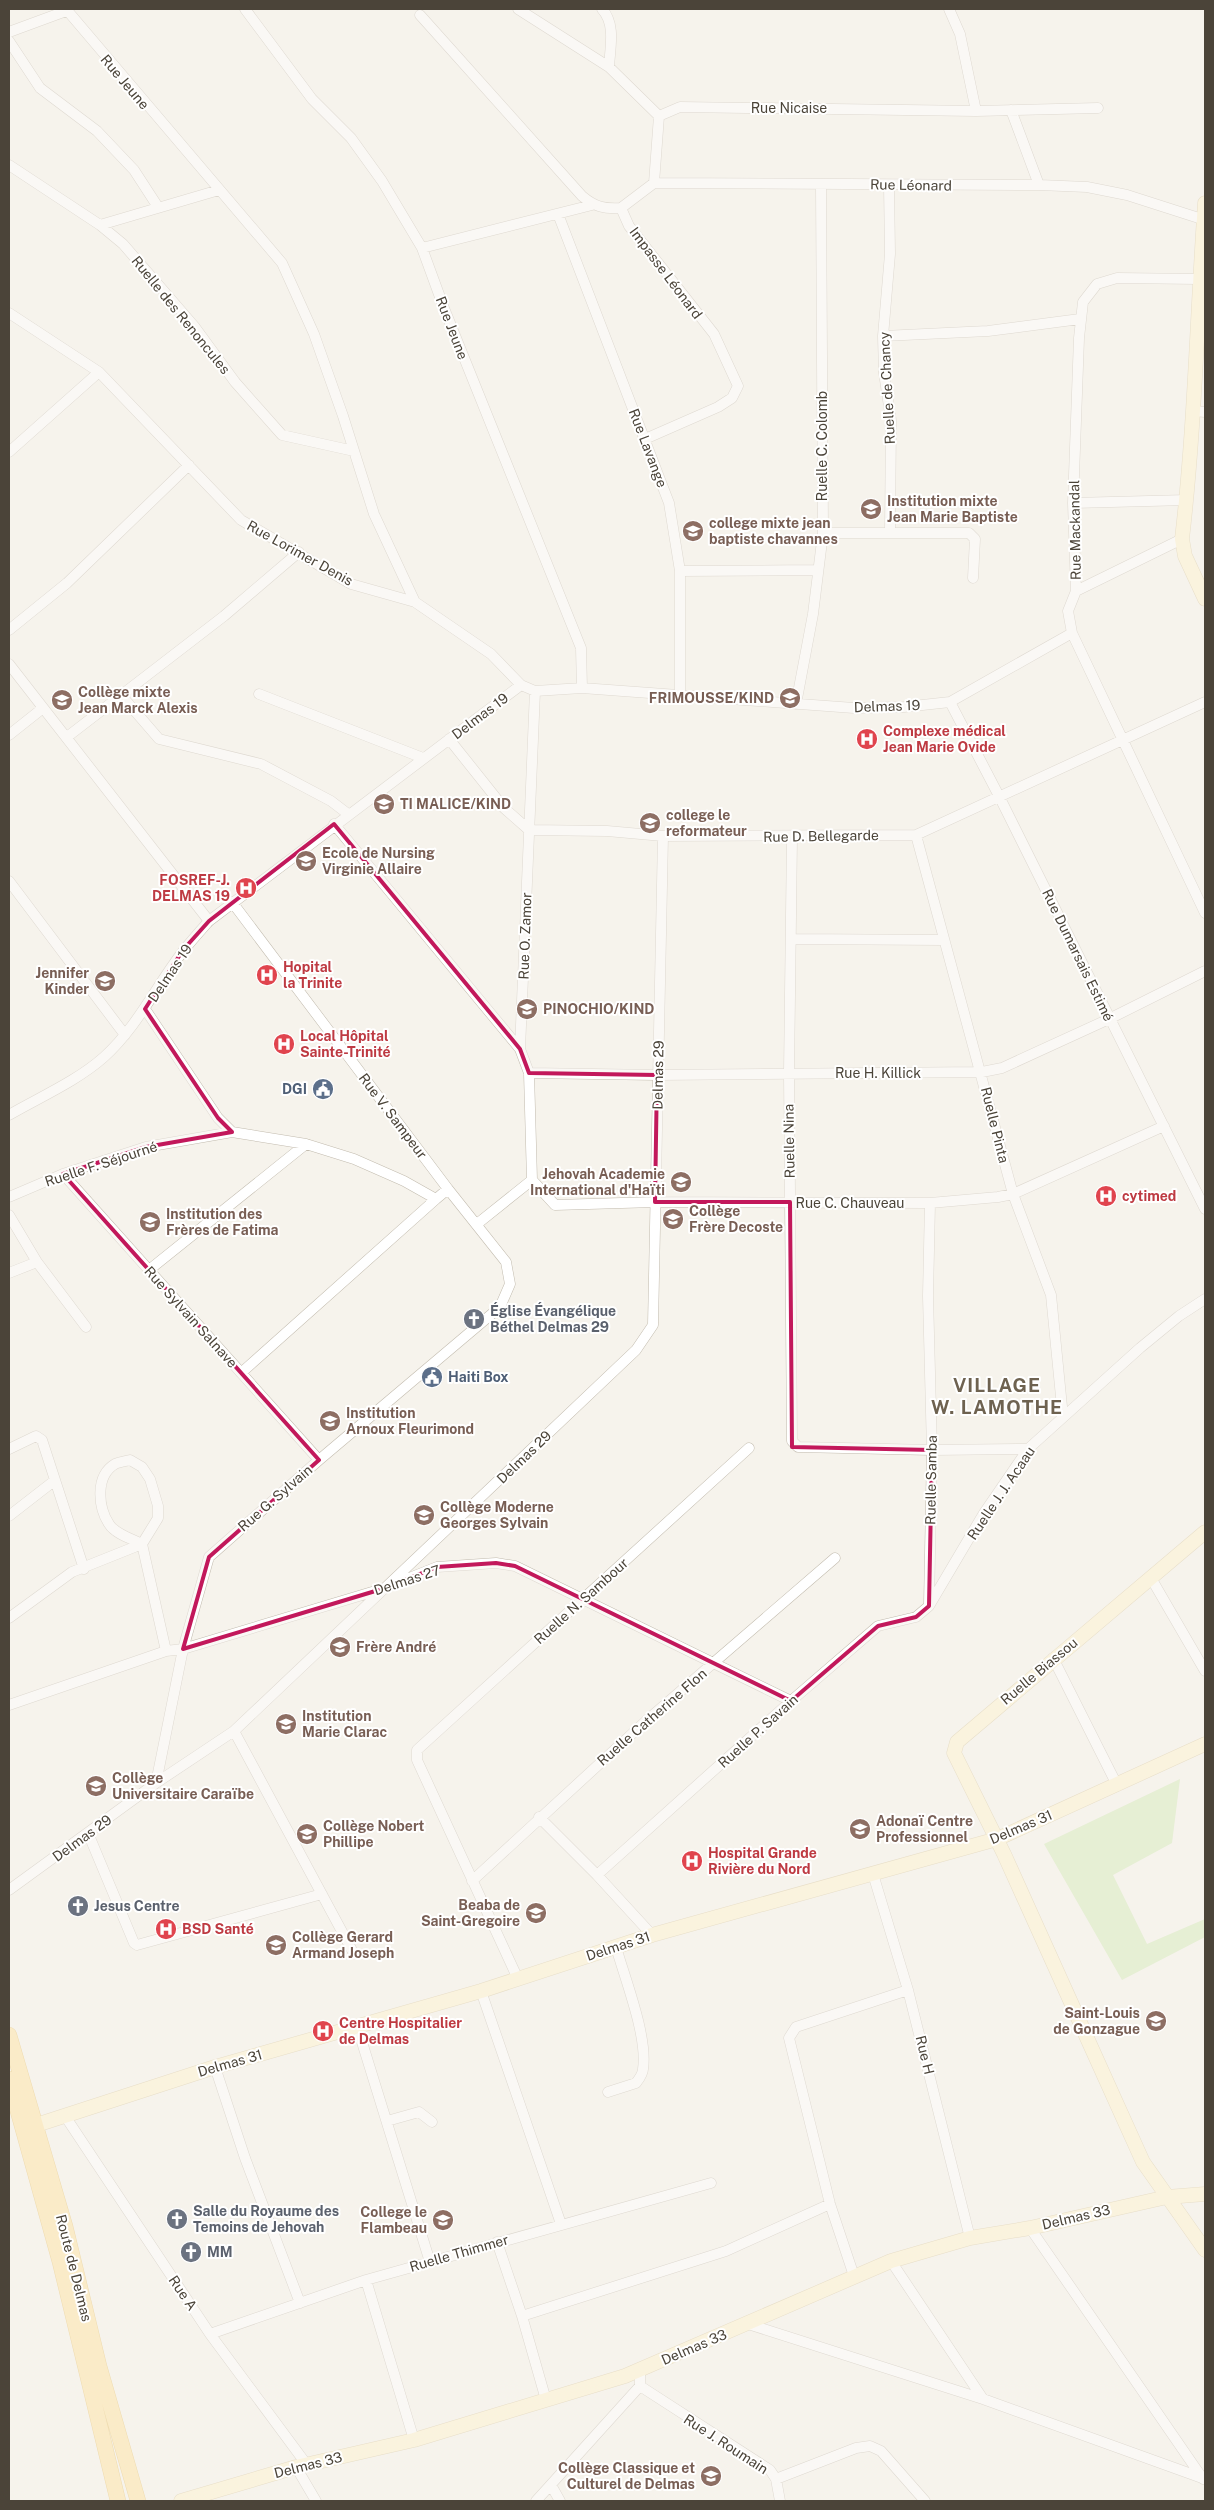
<svg xmlns="http://www.w3.org/2000/svg" width="1214" height="2510" font-family="'Public Sans',sans-serif">
  <style>
    .green { fill: #d2eab5 }
    .lines { fill: none; stroke-linecap: round; stroke-linejoin: round }
    .street-casing { stroke: #c2bbae; stroke-width: 11 }
    .secondary-casing { stroke: #d6c79b; stroke-width: 15 }
    .primary-casing { stroke: #e6c16a; stroke-width: 16 }
    .street { stroke: #fff; stroke-width: 10 }
    .secondary { stroke: #fff3cd; stroke-width: 14 }
    .primary { stroke: #ffe39c; stroke-width: 15 }
    .marked { fill: none; stroke: #c2185b; stroke-width: 4; stroke-linejoin: round }
    .labels { text-anchor: middle; stroke-width: 4; stroke-linejoin: round; paint-order: stroke }
    .street-label { font-size: 14px; fill: #4b4439; stroke: #fff }
    .education-label { font-size: 14px; font-weight: bold; fill: #785e54; stroke: #fff; text-anchor: start }
    .health-label { font-size: 14px; font-weight: bold; fill: #be3a42; stroke: #fff; text-anchor: start }
    .service-label { font-size: 14px; font-weight: bold; fill: #4e5e75; stroke: #fff; text-anchor: end }
    .worship-label { font-size: 14px; font-weight: bold; fill: #5b616d; stroke: #fff; text-anchor: start }
    .district-label { font-size: 19px; font-weight: bold; letter-spacing: 1px; fill: #6e6250; stroke: #fff }
  </style>
  <rect width="100%" height="100%" fill="#f6f3ec"/>
  <path class="green" d="M1180,1779L1172,1843L1113,1875L1147,1944L1205,1919V1937L1122,1980L1044,1844Z"/>
  <g class="lines">
    <g class="street-casing">
      <path id="street" d="M66,9L282,263L314,334L343,416L374,514L415,602
        M245,9L312,99L351,138L382,181L422,248L444,308L581,648L582,688
        M518,9L609,67L659,116L680,107L976,111L1098,108
        M602,9C616,24 610,48 609,67
        M949,9L960,34L976,111
        M420,15L582,196C595,207 604,209 621,208L629,226L714,334L738,386L732,398L718,407L645,439
        M9,32L66,11
        M9,41L40,88L97,131L134,170L158,207
        M1011,110L1039,185
        M9,165L100,225L123,244L194,326L235,382L282,435L354,451
        M654,183L659,116
        M889,185L890,254L883,336L884,373L891,420L890,532
        M621,208L654,183L1039,185L1087,187L1127,195L1205,220
        M558,214L669,503L680,571V694
        M100,225L219,190
        M422,248L592,205
        M1199,279L1117,278L1097,284L1083,302L1079,338L1073,503L1076,591L1068,611L1072,633L1205,913
        M9,313L99,372L241,520L351,584L415,602L491,654L521,685L535,691L582,688L854,708L904,707L950,702L1072,633
        M883,336L988,331L1080,319
        M1194,411L1205,412
        M9,452L99,372
        M1073,503L1187,500
        M823,533H969L975,539L973,578
        M680,571L817,570
        M1076,591L1182,539
        M9,630L67,583L189,465
        M9,664L209,921
        M259,694L423,758
        M121,695L159,739L261,764L331,801L348,814
        M950,702L1000,798L1205,1209
        M796,704L813,614L823,533L821,185
        M9,735L43,708
        M67,737L224,616L299,552
        M449,739L504,808L529,830L607,831L663,836L916,835L1205,702
        M334,824L520,1049
        M916,835L1013,1194L1051,1295L1063,1417
        M792,837L789,1073L792,1441L798,1447L932,1450L1028,1449
        M9,881L125,1035
        M792,939L944,940
        M145,1009L218,1118L232,1132
        M529,1073L657,1075L982,1072L1002,1068L1109,1019L1205,971
        M9,1115C40,1097 77,1081 104,1057C138,1026 156,986 184,950C192,940 201,930 209,921L521,685
        M63,1174L319,1460
        M532,1180L555,1205L655,1202L930,1203L998,1197L1013,1194L1164,1126
        M532,1180L529,1073L520,1049L535,691
        M9,1197L63,1174L146,1147L232,1132L306,1144L354,1159L404,1181L436,1199L448,1189
        M9,1215L37,1262L86,1327
        M477,1224L532,1180
        M149,1270L306,1144
        M9,1273L37,1262
        M241,1373L436,1199
        M9,1449L36,1436L42,1440L84,1569
        M9,1516L54,1481
        M142,1544C132,1539 115,1534 109,1524C98,1507 95,1476 115,1464C119,1462 126,1461 130,1460L142,1467L150,1479L158,1506V1518L142,1544L166,1651
        M1151,1578L1205,1671
        M929,1605L932,1450L928,1296L930,1203
        M9,1618L72,1572L142,1544
        M1053,1658L1117,1785
        M9,1705L166,1651L183,1649L382,1589L437,1567L496,1563L515,1566L791,1701
        M234,1731L353,1952
        M156,1783L183,1649L209,1557L319,1460L500,1307L510,1284L506,1262L448,1189L232,902
        M539,1817L597,1875L652,1935
        M88,1833L134,1943L137,1945L322,1894
        M873,1874L908,1990L970,2238
        M597,1875L791,1701L878,1626L916,1617L929,1606L984,1513L1028,1449L1140,1348L1179,1316L1205,1299
        M472,1881L646,1721L835,1558
        M9,1890L156,1783L234,1731L636,1350L653,1325L663,836
        M518,1979L417,1760V1750L749,1448
        M481,1991L561,2224
        M357,2026L430,2262
        M215,2067L245,2158L300,2303
        M608,2092L636,2083C639,2079 643,2074 643,2069C648,2037 625,1979 616,1947
        M65,2116L210,2334L307,2465
        M387,2121L419,2112L432,2122
        M1030,2228L1203,2479
        M497,2242L522,2316L546,2400
        M891,2261L983,2399
        M854,2276L830,2204L789,2038L796,2027L908,1990
        M366,2280L414,2440
        M522,2316L726,2251L830,2204
        M748,2324L983,2399L1205,2479
        M210,2334L366,2280L711,2183
        M640,2370V2386L770,2470L776,2479L856,2448L870,2446L881,2451L925,2501
        M296,2467L316,2501
        M776,2479L780,2501
        M551,2485L560,2501
        M536,2501L640,2386"/>
    </g>
    <g class="secondary-casing">
      <path id="secondary" d="M1205,203C1197,315 1195,427 1182,539L1185,556L1205,599
        M1205,1532L957,1742L954,1753L1004,1854L1143,2162L1205,2250
        M24,2129L215,2067L481,1991L652,1935L997,1839L1205,1744
        M181,2501L296,2467L414,2440L625,2376L891,2261L970,2238L1030,2228L1167,2197L1205,2194"/>
    </g>
    <g class="primary-casing">
      <path id="primary" d="M9,2035L65,2226L99,2366L138,2501
        M9,2079L60,2262L118,2501"/>
    </g>
    <use href="#street" class="street"/>
    <use href="#secondary" class="secondary"/>
    <use href="#primary" class="primary"/>
  </g>
  <path d="M0 0H1214V2510H0ZM334,824L520,1049L529,1073L657,1075L655,1202H790L792,1447L932,1450L929,1606L916,1617L878,1626L791,1701L515,1566L496,1563L437,1567L382,1589L183,1649L209,1557L319,1460L63,1174L146,1147L232,1132L218,1118L145,1009L183,950L209,921Z" fill="#f6f3ec" fill-opacity=".55" fill-rule="evenodd"/>
  <path class="marked" d="M334,824L520,1049L529,1073L657,1075L655,1202H790L792,1447L932,1450L929,1606L916,1617L878,1626L791,1701L515,1566L496,1563L437,1567L382,1589L183,1649L209,1557L319,1460L63,1174L146,1147L232,1132L218,1118L145,1009L183,950L209,921Z"/>
  <defs>
    <g id="school-disc" transform="scale(1.125)"><circle r="9.5" fill="#8d6e63" stroke="#fff"/><path d="M0-5L7-2L0 1L-7-2ZM-4 1L0 2.5L4 1V4Q0 6-4 4Z" fill="#fff"/></g>
    <g id="hospital-disc" transform="scale(1.125)"><circle r="9.5" fill="#e0444e" stroke="#fff"/><path d="M-5-5h3v3.5h4V-5h3V5h-3V1.5h-4V5h-3Z" fill="#fff"/></g>
    <g id="university-disc" transform="scale(1.125)"><circle r="9.5" fill="#8d6e63" stroke="#fff"/><path d="M0-5L7-2L0 1L-7-2ZM-4 1L0 2.5L4 1V4Q0 6-4 4Z" fill="#fff"/></g>
    <g id="civic-disc" transform="scale(1.125)"><circle r="9.5" fill="#5c6f8a" stroke="#fff"/><path d="M-.6-6.5H3V-4.5H.6V-3L4-1V1h2V6H-6V1h2V-1L-.6-3ZM-1.2 2.5V6h2.4V2.5Z" fill="#fff"/></g>
    <g id="church-disc" transform="scale(1.125)"><circle r="9.5" fill="#6b7280" stroke="#fff"/><path d="M-1.2-6h2.4v3.5h3.3v2.4h-3.3V6h-2.4V-.1h-3.3v-2.4h3.3Z" fill="#fff"/></g>
  </defs>
  <g fill-rule="evenodd">
    <use href="#school-disc" x="871" y="509"/>
    <use href="#school-disc" x="693" y="531"/>
    <use href="#school-disc" x="790" y="698"/>
    <use href="#school-disc" x="62" y="700"/>
    <use href="#hospital-disc" x="867" y="739"/>
    <use href="#school-disc" x="384" y="804"/>
    <use href="#school-disc" x="650" y="823"/>
    <use href="#university-disc" x="306" y="861"/>
    <use href="#hospital-disc" x="246" y="888"/>
    <use href="#hospital-disc" x="267" y="975"/>
    <use href="#school-disc" x="105" y="981"/>
    <use href="#school-disc" x="527" y="1009"/>
    <use href="#hospital-disc" x="284" y="1044"/>
    <use href="#civic-disc" x="323" y="1089"/>
    <use href="#school-disc" x="681" y="1182"/>
    <use href="#hospital-disc" x="1106" y="1196"/>
    <use href="#school-disc" x="673" y="1219"/>
    <use href="#school-disc" x="150" y="1222"/>
    <use href="#church-disc" x="474" y="1319"/>
    <use href="#civic-disc" x="432" y="1377"/>
    <use href="#school-disc" x="330" y="1421"/>
    <use href="#school-disc" x="424" y="1515"/>
    <use href="#school-disc" x="340" y="1647"/>
    <use href="#school-disc" x="286" y="1724"/>
    <use href="#school-disc" x="96" y="1786"/>
    <use href="#university-disc" x="860" y="1829"/>
    <use href="#school-disc" x="307" y="1834"/>
    <use href="#hospital-disc" x="692" y="1861"/>
    <use href="#church-disc" x="78" y="1906"/>
    <use href="#school-disc" x="536" y="1913"/>
    <use href="#hospital-disc" x="166" y="1929"/>
    <use href="#school-disc" x="276" y="1945"/>
    <use href="#school-disc" x="1156" y="2021"/>
    <use href="#hospital-disc" x="323" y="2031"/>
    <use href="#church-disc" x="177" y="2219"/>
    <use href="#school-disc" x="443" y="2220"/>
    <use href="#church-disc" x="191" y="2252"/>
    <use href="#school-disc" x="711" y="2476"/>
  </g>
  <g class="labels">
    <g class="street-label">
      <text transform="translate(125 82) rotate(50)" y="5">Rue Jeune</text>
      <text x="789" y="113">Rue Nicaise</text>
      <text transform="translate(911 185) rotate(1)" y="5">Rue Léonard</text>
      <text transform="translate(666 273) rotate(53)" y="5">Impasse Léonard</text>
      <text transform="translate(181 315) rotate(51)" y="5">Ruelle des Renoncules</text>
      <text transform="translate(452 328) rotate(69)" y="5">Rue Jeune</text>
      <text transform="translate(887 388) rotate(-93)" y="5">Ruelle de Chancy</text>
      <text transform="translate(822 446) rotate(-90)" y="5">Ruelle C. Colomb</text>
      <text transform="translate(648 448) rotate(69)" y="5">Rue Lavange</text>
      <text transform="translate(1075 530) rotate(-91)" y="5">Rue Mackandal</text>
      <text transform="translate(300 553) rotate(29)" y="5">Rue Lorimer Denis</text>
      <text transform="translate(887 706) rotate(-2)" y="5">Delmas 19</text>
      <text transform="translate(480 716) rotate(-37)" y="5">Delmas 19</text>
      <text transform="translate(821 836) rotate(-1)" y="5">Rue D. Bellegarde</text>
      <text transform="translate(525 936) rotate(-88)" y="5">Rue O. Zamor</text>
      <text transform="translate(1078 955) rotate(64)" y="5">Rue Dumarsais Estimé</text>
      <text transform="translate(170 973) rotate(-56)" y="5">Delmas 19</text>
      <text x="878" y="1078">Rue H. Killick</text>
      <text transform="translate(658 1075) rotate(-89)" y="5">Delmas 29</text>
      <text transform="translate(393 1116) rotate(53)" y="5">Rue V. Sampeur</text>
      <text transform="translate(995 1125) rotate(76)" y="5">Ruelle Pinta</text>
      <text transform="translate(789 1141) rotate(-91)" y="5">Ruelle Nina</text>
      <text transform="translate(101 1164) rotate(-18)" y="5">Ruelle F. Séjourné</text>
      <text x="850" y="1208">Rue C. Chauveau</text>
      <text transform="translate(191 1317) rotate(48)" y="5">Rue Sylvain Salnave</text>
      <text transform="translate(524 1457) rotate(-44)" y="5">Delmas 29</text>
      <text transform="translate(931 1480) rotate(-89)" y="5">Ruelle Samba</text>
      <text transform="translate(1001 1493) rotate(-56)" y="5">Ruelle J. J. Acaau</text>
      <text transform="translate(275 1498) rotate(-41)" y="5">Rue G. Sylvain</text>
      <text transform="translate(407 1580) rotate(-18)" y="5">Delmas 27</text>
      <text transform="translate(581 1601) rotate(-42)" y="5">Ruelle N. Sambour</text>
      <text transform="translate(1039 1671) rotate(-40)" y="5">Ruelle Biassou</text>
      <text transform="translate(652 1717) rotate(-41)" y="5">Ruelle Catherine Flon</text>
      <text transform="translate(758 1731) rotate(-42)" y="5">Ruelle P. Savain</text>
      <text transform="translate(1021 1827) rotate(-23)" y="5">Delmas 31</text>
      <text transform="translate(82 1838) rotate(-36)" y="5">Delmas 29</text>
      <text transform="translate(618 1946) rotate(-18)" y="5">Delmas 31</text>
      <text transform="translate(925 2055) rotate(76)" y="5">Rue H</text>
      <text transform="translate(230 2063) rotate(-16)" y="5">Delmas 31</text>
      <text transform="translate(1076 2217) rotate(-13)" y="5">Delmas 33</text>
      <text transform="translate(459 2253) rotate(-16)" y="5">Ruelle Thimmer</text>
      <text transform="translate(74 2268) rotate(76)" y="5">Route de Delmas</text>
      <text transform="translate(183 2293) rotate(56)" y="5">Rue A</text>
      <text transform="translate(694 2347) rotate(-23)" y="5">Delmas 33</text>
      <text transform="translate(726 2444) rotate(33)" y="5">Rue J. Roumain</text>
      <text transform="translate(308 2465) rotate(-14)" y="5">Delmas 33</text>
    </g>
    <g class="education-label">
      <text x="887" y="506">Institution mixte<tspan x="887" dy="16">Jean Marie Baptiste</tspan></text>
      <text x="709" y="528">college mixte jean<tspan x="709" dy="16">baptiste chavannes</tspan></text>
      <text x="78" y="697">Collège mixte<tspan x="78" dy="16">Jean Marck Alexis</tspan></text>
      <text x="774" y="703" text-anchor="end">FRIMOUSSE/KIND</text>
      <text x="400" y="809">TI MALICE/KIND</text>
      <text x="666" y="820">college le<tspan x="666" dy="16">reformateur</tspan></text>
      <text x="322" y="858">Ecole de Nursing<tspan x="322" dy="16">Virginie Allaire</tspan></text>
      <text x="89" y="978" text-anchor="end">Jennifer<tspan x="89" dy="16">Kinder</tspan></text>
      <text x="543" y="1014">PINOCHIO/KIND</text>
      <text x="665" y="1179" text-anchor="end">Jehovah Academie<tspan x="665" dy="16">International d'Haïti</tspan></text>
      <text x="689" y="1216">Collège<tspan x="689" dy="16">Frère Decoste</tspan></text>
      <text x="166" y="1219">Institution des<tspan x="166" dy="16">Frères de Fatima</tspan></text>
      <text x="346" y="1418">Institution<tspan x="346" dy="16">Arnoux Fleurimond</tspan></text>
      <text x="440" y="1512">Collège Moderne<tspan x="440" dy="16">Georges Sylvain</tspan></text>
      <text x="356" y="1652">Frère André</text>
      <text x="302" y="1721">Institution<tspan x="302" dy="16">Marie Clarac</tspan></text>
      <text x="112" y="1783">Collège<tspan x="112" dy="16">Universitaire Caraïbe</tspan></text>
      <text x="876" y="1826">Adonaï Centre<tspan x="876" dy="16">Professionnel</tspan></text>
      <text x="323" y="1831">Collège Nobert<tspan x="323" dy="16">Phillipe</tspan></text>
      <text x="520" y="1910" text-anchor="end">Beaba de<tspan x="520" dy="16">Saint-Gregoire</tspan></text>
      <text x="292" y="1942">Collège Gerard<tspan x="292" dy="16">Armand Joseph</tspan></text>
      <text x="1140" y="2018" text-anchor="end">Saint-Louis<tspan x="1140" dy="16">de Gonzague</tspan></text>
      <text x="427" y="2217" text-anchor="end">College le<tspan x="427" dy="16">Flambeau</tspan></text>
      <text x="695" y="2473" text-anchor="end">Collège Classique et<tspan x="695" dy="16">Culturel de Delmas</tspan></text>
    </g>
    <g class="health-label">
      <text x="883" y="736">Complexe médical<tspan x="883" dy="16">Jean Marie Ovide</tspan></text>
      <text x="230" y="885" text-anchor="end">FOSREF-J.<tspan x="230" dy="16">DELMAS 19</tspan></text>
      <text x="283" y="972">Hopital<tspan x="283" dy="16">la Trinite</tspan></text>
      <text x="300" y="1041">Local Hôpital<tspan x="300" dy="16">Sainte-Trinité</tspan></text>
      <text x="1122" y="1201">cytimed</text>
      <text x="708" y="1858">Hospital Grande<tspan x="708" dy="16">Rivière du Nord</tspan></text>
      <text x="182" y="1934">BSD Santé</text>
      <text x="339" y="2028">Centre Hospitalier<tspan x="339" dy="16">de Delmas</tspan></text>
    </g>
    <g class="service-label">
      <text x="307" y="1094">DGI</text>
      <text x="448" y="1382" text-anchor="start">Haiti Box</text>
    </g>
    <g class="worship-label">
      <text x="490" y="1316">Église Évangélique<tspan x="490" dy="16">Béthel Delmas 29</tspan></text>
      <text x="94" y="1911">Jesus Centre</text>
      <text x="193" y="2216">Salle du Royaume des<tspan x="193" dy="16">Temoins de Jehovah</tspan></text>
      <text x="207" y="2257">MM</text>
    </g>
    <g class="district-label">
      <text x="997" y="1392">VILLAGE<tspan x="997" dy="22">W. LAMOTHE</tspan></text>
    </g>
  </g>
  <rect width="1214" height="2510" fill="none" stroke="#4b4439" stroke-width="20"/>
</svg>
